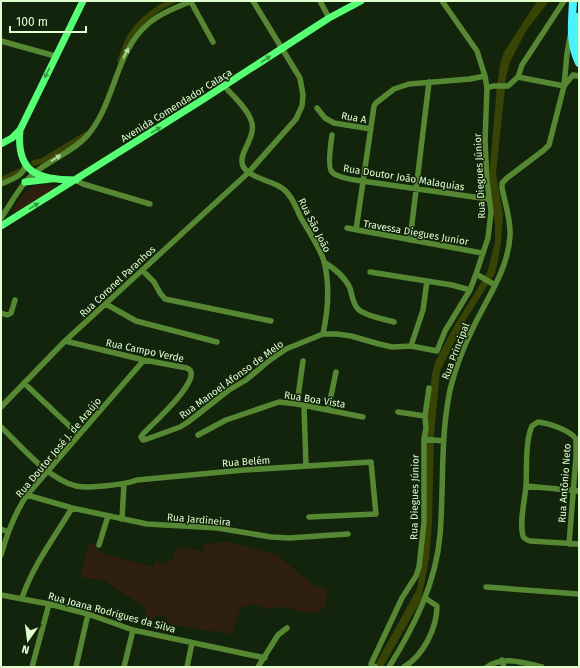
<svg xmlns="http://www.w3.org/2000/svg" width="580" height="668" font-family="'Fira Sans',sans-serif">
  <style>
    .green { fill: #2f1f0e }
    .water { fill: #384405 }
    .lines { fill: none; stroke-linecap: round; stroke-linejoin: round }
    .canal { stroke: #384405; stroke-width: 5.5 }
    .minor { stroke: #568833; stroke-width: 5.5 }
    .major { stroke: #56ff74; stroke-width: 7 }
    .highway { stroke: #4af2ff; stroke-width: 8 }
    .oneway { fill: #b6dba0 }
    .oneway2 { fill: #389c45 }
    .labels { text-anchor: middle; stroke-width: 3; stroke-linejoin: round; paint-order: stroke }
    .street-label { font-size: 10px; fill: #dfffcf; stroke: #13240c }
  </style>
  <rect width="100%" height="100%" fill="#13240c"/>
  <path class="green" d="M35,185H43L65,186L13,216C12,204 25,192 35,185Z
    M226,541L277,555L312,584L327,590L325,607C308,620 297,607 280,607C274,607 269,610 264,608C256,606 251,603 243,606L240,609L238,618L231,634L167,624L166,617L155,615L152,622L143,620L146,610L143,606L103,580C94,576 89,582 80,575L89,544H95L97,546L98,552L153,567L156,561H159L165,564C172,561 172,558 175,552C180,543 195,550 203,552L205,544Z"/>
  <path class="water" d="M537,1H549L526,31L510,62L506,78L496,174L503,215L501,242L498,261L495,273L464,323L440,371L434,434L432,523L429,559L421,600L383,667H374L411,600L417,589L419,577L422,551L425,444L432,374L436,360L453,328L487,273L495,242V225L489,178L497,86L500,65L504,52Z"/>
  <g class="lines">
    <path class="canal" d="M120,61C123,54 125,47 128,40C137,23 156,8 173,1
      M34,163L42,161L85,135
      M1,180L20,171"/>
    <path class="minor" d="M320,1L329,18
      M191,2L213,42
      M1,41L55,56
      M518,77L564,86L573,75L579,76
      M224,86C233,96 246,107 251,120C258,137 237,153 243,166C248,177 272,181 282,188C292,195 296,208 301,218C309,232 319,246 324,261C330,285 328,311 323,334
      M487,88L493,86H508L518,77L522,65L564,1
      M317,108L325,118L334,123L371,129
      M332,135C331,142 327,168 332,172C337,178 355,180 362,181L488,199
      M76,180L83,184L150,204
      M1,184C10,180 25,176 25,164
      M1,218C11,204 20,185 33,174C50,160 72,152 86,137C116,104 114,52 149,23C161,13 177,7 192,1
      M347,228L482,253
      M356,230L374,106L376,103L394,89L409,84L470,79L485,76
      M410,240L429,82
      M324,262C335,269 344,276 350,288C352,295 353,304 358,309C365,316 384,319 394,322
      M142,270L154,282L160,293L165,299L271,321
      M370,272L452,285L470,290
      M476,274L495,285
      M106,304L136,321L217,342
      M1,313L7,315L11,313L15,300
      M65,341L144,360L187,368C207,376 150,426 143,434L141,437L143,440L147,439L180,427L188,422L229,390L246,380L270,360L286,349L323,334H337L351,336L379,344L392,347L411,346L437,351L445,331L470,290L476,274L488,238L491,212L487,181L485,141L487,88L485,76L477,51L442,1
      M411,346L423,310L427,281
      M24,383L79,435
      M297,404L303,361
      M304,406L306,466
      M1,407L65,341L248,173L296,119L302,106L303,95L300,78L253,1
      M328,410L336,372
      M398,412L425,416
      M1,427C21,446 49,480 76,486C85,488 94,487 104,486C116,485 126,484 137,480L244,470L371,462L376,514L309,517
      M198,435L226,420L279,402L297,404L363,417
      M424,439L444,441
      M526,486L579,491
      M27,495L72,508L147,524L218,528L271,537L289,538L348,534
      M122,519L124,484
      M1,529L8,532
      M569,544L576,457V439C570,430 548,423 538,422L532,426C525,441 527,469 526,486C525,499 519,523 523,536C524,539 527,540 530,541L579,544
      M99,545L108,516
      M1,555C7,534 14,514 27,495L144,360
      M486,587L579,594
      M1,595L49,604L88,614L133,630L265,658
      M22,598C33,565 54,538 72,508
      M502,660L504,667
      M32,667L49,604
      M76,667L88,614
      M124,667L133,630
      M187,667L192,643
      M258,667L278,635L287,628
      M376,667L371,664L402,598L416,576L419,567L424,522V439L426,428L425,416L429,388
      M389,667C414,627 436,583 440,535C444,487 440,438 450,390C455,369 463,348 473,328C487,298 508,270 510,236C511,220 505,203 502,188V183L507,178L544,150L549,145L564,86L567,54L570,36
      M404,667C423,656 437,628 437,606L425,598
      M487,667C503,655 524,663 542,667"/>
    <path class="major" d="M1,144L12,138L20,130
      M76,180C38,180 16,173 20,130L83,1
      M25,182L51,179
      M1,226L199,102L329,18L361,1"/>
    <path class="highway" d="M573,1C572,24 569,42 579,63
      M577,17L579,46"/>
  </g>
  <defs><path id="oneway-solid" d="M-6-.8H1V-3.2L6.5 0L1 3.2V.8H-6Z"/></defs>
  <g class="oneway">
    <use href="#oneway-solid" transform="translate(126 53) rotate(-63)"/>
    <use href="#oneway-solid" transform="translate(56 158) rotate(-33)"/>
  </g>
  <g class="oneway2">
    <use href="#oneway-solid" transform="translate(266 59) rotate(-33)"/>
    <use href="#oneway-solid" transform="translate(47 73) rotate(116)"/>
    <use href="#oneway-solid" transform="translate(156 130) rotate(-32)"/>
    <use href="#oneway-solid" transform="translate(34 206) rotate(-32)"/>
  </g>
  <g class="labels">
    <g class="street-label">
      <text transform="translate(176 105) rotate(-32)" y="4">Avenida Comendador Calaça</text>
      <text transform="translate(354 117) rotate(10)" y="4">Rua A</text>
      <text transform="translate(479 176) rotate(-93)" y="4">Rua Diegues Júnior</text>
      <text transform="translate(404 177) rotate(9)" y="4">Rua Doutor João Malaquias</text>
      <text transform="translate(315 225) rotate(63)" y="4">Rua São João</text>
      <text transform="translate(416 232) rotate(10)" y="4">Travessa Diegues Junior</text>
      <text transform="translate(117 281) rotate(-43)" y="4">Rua Coronel Paranhos</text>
      <text transform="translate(145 350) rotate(12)" y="4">Rua Campo Verde</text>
      <text transform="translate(455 351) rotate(-69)" y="4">Rua Principal</text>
      <text transform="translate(231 379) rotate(-36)" y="4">Rua Manoel Afonso de Melo</text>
      <text transform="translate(315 399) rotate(9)" y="4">Rua Boa Vista</text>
      <text transform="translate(58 447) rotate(-50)" y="4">Rua Doutor José J. de Araújo</text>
      <text transform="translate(246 461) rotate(-4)" y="4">Rua Belém</text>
      <text transform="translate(564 483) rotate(-86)" y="4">Rua Antônio Neto</text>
      <text transform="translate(414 497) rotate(-89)" y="4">Rua Diegues Júnior</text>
      <text transform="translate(199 519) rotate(5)" y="4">Rua Jardineira</text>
      <text transform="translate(112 612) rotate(15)" y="4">Rua Joana Rodrigues da Silva</text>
    </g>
  </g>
  <rect width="580" height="668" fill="none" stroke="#dfffcf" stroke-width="4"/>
  <g transform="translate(28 640) rotate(194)" stroke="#13240c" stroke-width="3" paint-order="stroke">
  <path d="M0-3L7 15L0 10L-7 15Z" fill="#dfffcf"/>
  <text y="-6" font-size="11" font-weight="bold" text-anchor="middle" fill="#dfffcf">N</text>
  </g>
  <path d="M10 26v6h76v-6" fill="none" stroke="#dfffcf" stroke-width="2"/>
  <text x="16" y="26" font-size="12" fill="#dfffcf" stroke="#13240c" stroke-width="3" paint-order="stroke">100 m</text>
</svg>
